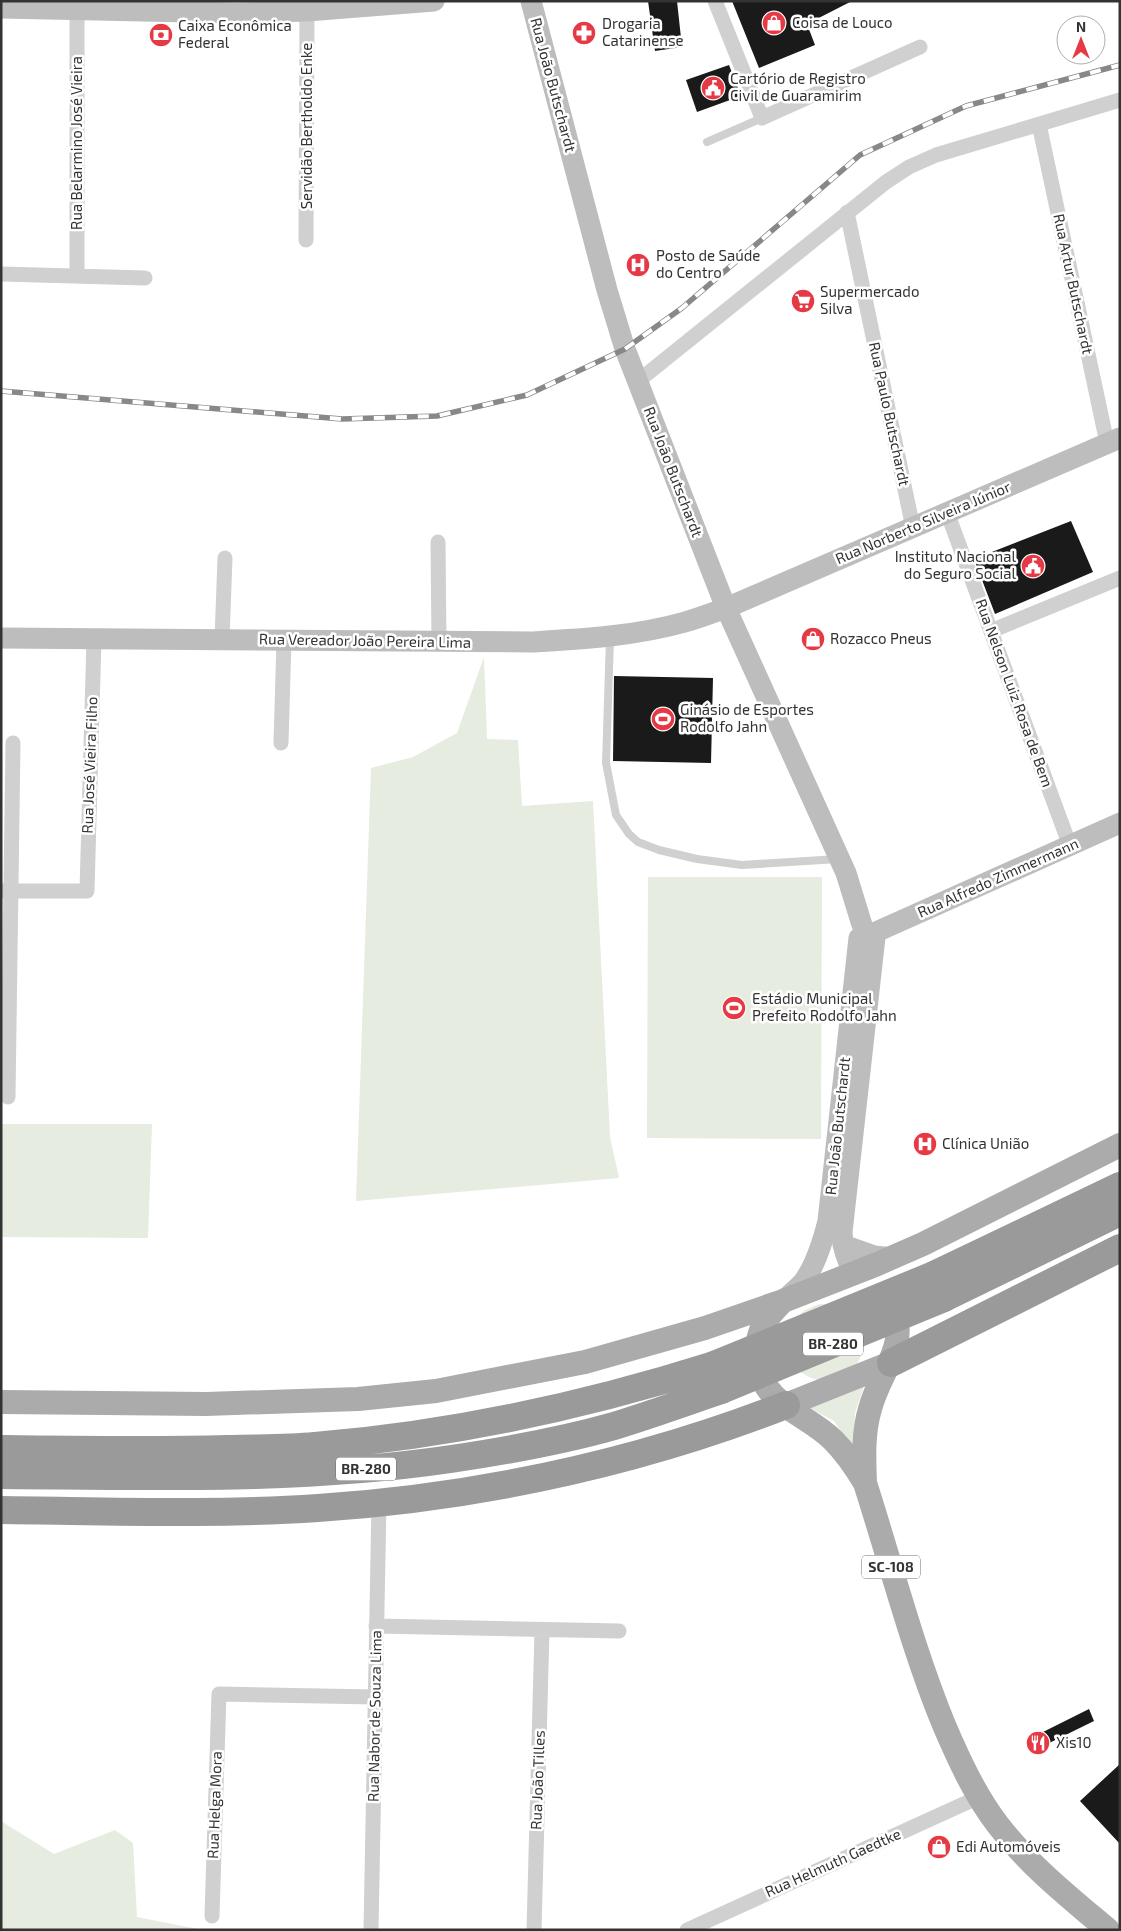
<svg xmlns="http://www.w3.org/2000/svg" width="1121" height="1931" font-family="'Exo 2',sans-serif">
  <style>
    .green { fill: #e6ecdf }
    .building { fill: #1a1a1a }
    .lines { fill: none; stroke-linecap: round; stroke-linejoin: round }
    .lane { stroke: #d0d0d0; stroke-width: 8 }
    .street { stroke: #d0d0d0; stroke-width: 15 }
    .secondary { stroke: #bdbdbd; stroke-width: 21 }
    .primary { stroke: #ababab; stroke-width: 24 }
    .highway { stroke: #9a9a9a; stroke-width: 28 }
    .rail-casing { stroke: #888; stroke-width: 5.5 }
    .rail { stroke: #fff; stroke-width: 4; stroke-dasharray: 11; stroke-linecap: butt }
    .highway-bridge { stroke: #9a9a9a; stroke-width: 28 }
    .labels { text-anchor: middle; stroke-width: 5; stroke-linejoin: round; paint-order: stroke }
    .shield { fill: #fff; stroke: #707070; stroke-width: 1 }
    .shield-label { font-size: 14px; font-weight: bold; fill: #333 }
    .poi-label { font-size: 15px; fill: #333; stroke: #fff; text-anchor: start }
    .street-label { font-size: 15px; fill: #333; stroke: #fff }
  </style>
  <rect width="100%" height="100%" fill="#fff"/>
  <path class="green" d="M484,657L487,739L518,740L522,806L593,801L610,1137L619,1178L356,1201L371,768L413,757L457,733Z
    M648,877H822L821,1139L647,1138Z
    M1,1124H152L148,1238L1,1237Z
    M820,1304H832L864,1340L862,1353L857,1365L823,1381L811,1378L800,1372L790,1326C798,1314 806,1308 820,1304Z
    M864,1386L855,1413L854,1451L834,1421L810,1408Z
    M1,1821L54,1854L115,1830L133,1843L137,1917L203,1930H1Z"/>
  <path class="building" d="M648,1H677L682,47L655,51Z
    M732,1H852L807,24L815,45L759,68Z
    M729,65L741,96L697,112L686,80Z
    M1071,521L1093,572L995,614L974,559Z
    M614,676L713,678L711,763L613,761Z
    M1089,1709L1094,1721L1035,1750L1029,1739Z
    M1120,1764V1844L1080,1801Z"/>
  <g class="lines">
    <path class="lane" d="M707,142L762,118
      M610,638L606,763L616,815L629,834L638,842L659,850L697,859L742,865L838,859"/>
    <path class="street" d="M715,1L762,118L920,47
      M1039,124L1107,443
      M847,212L913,528
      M306,240L307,11
      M1,274L145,278
      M77,276V9
      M637,382L886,182L909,167L936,155L1120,100
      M947,512L1070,846
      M438,542L439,642
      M991,631L1120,578
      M222,639L225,558
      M281,743L284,640
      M2,891H87L94,638
      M8,1097L13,743
      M376,1626L619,1631
      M212,1916L219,1694L375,1697
      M371,1930L379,1502
      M534,1930L542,1630
      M687,1930L979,1797"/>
    <path class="secondary" d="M531,1L607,290L625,349L726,608L846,873L862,925
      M1,8L237,13L307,11L434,1
      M1,638L532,642C583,639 636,636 685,622C699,618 712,613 726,608L1120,438
      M876,932L1120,823
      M843,1245L874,1256L894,1258
      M855,1273C846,1260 843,1248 842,1232L875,937
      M784,1301C790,1294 798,1288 804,1281C816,1264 823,1241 828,1221L859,938"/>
    <path class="primary" d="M783,1301C778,1306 772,1312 768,1318C751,1341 754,1376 774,1396C791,1413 816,1423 833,1440C846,1453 856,1468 865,1483C891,1564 912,1647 944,1725C959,1760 975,1795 998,1825C1029,1865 1069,1897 1108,1930
      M1,1402L206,1404L358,1399L436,1391L585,1362L705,1328L783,1301L875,1265L923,1244L1120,1145
      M786,1405L891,1363
      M865,1482C864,1458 863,1432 870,1409C881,1367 911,1347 891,1300"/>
    <path class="highway" d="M934,1275L1120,1186
      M944,1298L1120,1212
      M891,1363L1120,1248
      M1,1449C77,1450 152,1451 228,1449C257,1448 286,1449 315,1446C451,1435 584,1406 714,1365
      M1,1475C151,1476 302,1481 451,1459C505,1451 561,1441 614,1426C650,1415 686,1402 721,1390
      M1,1510C107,1511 213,1515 318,1508C478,1497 637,1463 786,1405"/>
    <g class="rail-casing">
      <path id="rail" d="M1,391L342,419L437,416L527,395L625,349L682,308L860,155L966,106L1120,65"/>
    </g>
    <use href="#rail" class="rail"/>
    <path class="highway-bridge" d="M714,1365L934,1275
      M721,1390L944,1298"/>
  </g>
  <defs>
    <g id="shop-disc" transform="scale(1.25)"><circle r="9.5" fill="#e63946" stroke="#fff"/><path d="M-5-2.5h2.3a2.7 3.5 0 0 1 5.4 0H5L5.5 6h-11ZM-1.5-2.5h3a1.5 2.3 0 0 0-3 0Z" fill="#fff"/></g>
    <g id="pharmacy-disc" transform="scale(1.25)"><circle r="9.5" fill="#e63946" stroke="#fff"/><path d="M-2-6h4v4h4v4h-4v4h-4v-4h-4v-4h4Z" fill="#fff"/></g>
    <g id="bank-disc" transform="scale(1.25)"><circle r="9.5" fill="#e63946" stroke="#fff"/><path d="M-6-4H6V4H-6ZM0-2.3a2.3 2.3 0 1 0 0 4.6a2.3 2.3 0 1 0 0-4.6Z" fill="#fff"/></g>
    <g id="civic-disc" transform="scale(1.25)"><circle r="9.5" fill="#e63946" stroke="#fff"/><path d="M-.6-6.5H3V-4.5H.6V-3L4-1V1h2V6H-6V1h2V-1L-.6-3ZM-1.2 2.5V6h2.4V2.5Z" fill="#fff"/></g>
    <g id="hospital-disc" transform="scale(1.25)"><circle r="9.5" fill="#e63946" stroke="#fff"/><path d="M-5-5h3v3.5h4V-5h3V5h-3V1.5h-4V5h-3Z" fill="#fff"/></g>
    <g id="supermarket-disc" transform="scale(1.25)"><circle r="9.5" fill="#e63946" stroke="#fff"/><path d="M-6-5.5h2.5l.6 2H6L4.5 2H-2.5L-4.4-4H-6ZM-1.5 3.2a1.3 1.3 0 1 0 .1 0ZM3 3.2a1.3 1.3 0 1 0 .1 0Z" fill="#fff"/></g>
    <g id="stadium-disc" transform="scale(1.25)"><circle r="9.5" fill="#e63946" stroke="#fff"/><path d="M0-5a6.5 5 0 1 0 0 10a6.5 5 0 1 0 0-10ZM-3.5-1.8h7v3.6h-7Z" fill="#fff"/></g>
    <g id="restaurant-disc" transform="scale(1.25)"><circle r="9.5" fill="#e63946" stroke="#fff"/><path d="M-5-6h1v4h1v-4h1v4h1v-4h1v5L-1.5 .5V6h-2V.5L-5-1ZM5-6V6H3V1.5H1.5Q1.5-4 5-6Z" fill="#fff"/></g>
  </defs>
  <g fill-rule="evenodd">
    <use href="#shop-disc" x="774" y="23"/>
    <use href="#pharmacy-disc" x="584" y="33"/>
    <use href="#bank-disc" x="161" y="35"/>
    <use href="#civic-disc" x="713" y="88"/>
    <use href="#hospital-disc" x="638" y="265"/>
    <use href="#supermarket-disc" x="803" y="301"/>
    <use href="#civic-disc" x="1033" y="566"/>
    <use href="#shop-disc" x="813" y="639"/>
    <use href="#stadium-disc" x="663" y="719"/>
    <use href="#stadium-disc" x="734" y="1008"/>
    <use href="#hospital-disc" x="925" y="1144"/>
    <use href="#restaurant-disc" x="1038" y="1743"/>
    <use href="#shop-disc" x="939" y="1847"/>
  </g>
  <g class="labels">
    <g class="shield">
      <rect x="803" y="1332.5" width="60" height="23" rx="4"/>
      <rect x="336" y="1457.5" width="60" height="23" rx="4"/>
      <rect x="862" y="1555.5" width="58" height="23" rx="4"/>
    </g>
    <g class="shield-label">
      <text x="833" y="1349">BR-280</text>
      <text x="366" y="1474">BR-280</text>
      <text x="891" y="1572">SC-108</text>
    </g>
    <g class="poi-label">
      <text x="792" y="28">Coisa de Louco</text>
      <text x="602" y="29">Drogaria<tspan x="602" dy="17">Catarinense</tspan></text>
      <text x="178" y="31">Caixa Econômica<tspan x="178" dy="17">Federal</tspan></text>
      <text x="730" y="84">Cartório de Registro<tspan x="730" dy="17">Civil de Guaramirim</tspan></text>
      <text x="656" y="261">Posto de Saúde<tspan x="656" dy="17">do Centro</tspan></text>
      <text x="820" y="297">Supermercado<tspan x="820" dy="17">Silva</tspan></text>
      <text x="1016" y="562" text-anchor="end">Instituto Nacional<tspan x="1016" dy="17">do Seguro Social</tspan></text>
      <text x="830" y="644">Rozacco Pneus</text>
      <text x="680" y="715">Ginásio de Esportes<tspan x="680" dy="17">Rodolfo Jahn</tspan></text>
      <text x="752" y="1004">Estádio Municipal<tspan x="752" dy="17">Prefeito Rodolfo Jahn</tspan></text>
      <text x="942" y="1149">Clínica União</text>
      <text x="1056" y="1748">Xis10</text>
      <text x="956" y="1852">Edi Automóveis</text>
    </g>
    <g class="street-label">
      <text transform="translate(553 85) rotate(75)" y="5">Rua João Butschardt</text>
      <text transform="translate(307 126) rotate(-90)" y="5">Servidão Bertholdo Enke</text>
      <text transform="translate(77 143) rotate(-90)" y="5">Rua Belarmino José Vieira</text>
      <text transform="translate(1073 284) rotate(78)" y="5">Rua Artur Butschardt</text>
      <text transform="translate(889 414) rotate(78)" y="5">Rua Paulo Butschardt</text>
      <text transform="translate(673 472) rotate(69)" y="5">Rua João Butschardt</text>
      <text transform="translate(923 523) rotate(-23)" y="5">Rua Norberto Silveira Júnior</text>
      <text transform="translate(365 641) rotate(1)" y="5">Rua Vereador João Pereira Lima</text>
      <text transform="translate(1014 693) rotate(70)" y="5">Rua Nelson Luiz Rosa de Bem</text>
      <text transform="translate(90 765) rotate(-88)" y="5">Rua José Vieira Filho</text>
      <text transform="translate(998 878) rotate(-24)" y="5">Rua Alfredo Zimmermann</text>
      <text transform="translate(838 1126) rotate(-84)" y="5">Rua João Butschardt</text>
      <text transform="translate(375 1716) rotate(-89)" y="5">Rua Nabor de Souza Lima</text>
      <text transform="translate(538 1780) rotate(-88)" y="5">Rua João Tilles</text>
      <text transform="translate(215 1805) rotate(-88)" y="5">Rua Helga Mora</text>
      <text transform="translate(833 1863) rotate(-24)" y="5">Rua Helmuth Gaedtke</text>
    </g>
  </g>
  <rect width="1121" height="1931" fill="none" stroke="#333333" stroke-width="5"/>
  <g transform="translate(1081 40)"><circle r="24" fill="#ffffff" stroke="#adadad"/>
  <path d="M0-4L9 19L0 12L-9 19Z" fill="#e63946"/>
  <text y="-8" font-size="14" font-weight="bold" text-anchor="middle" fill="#333333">N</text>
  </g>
</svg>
